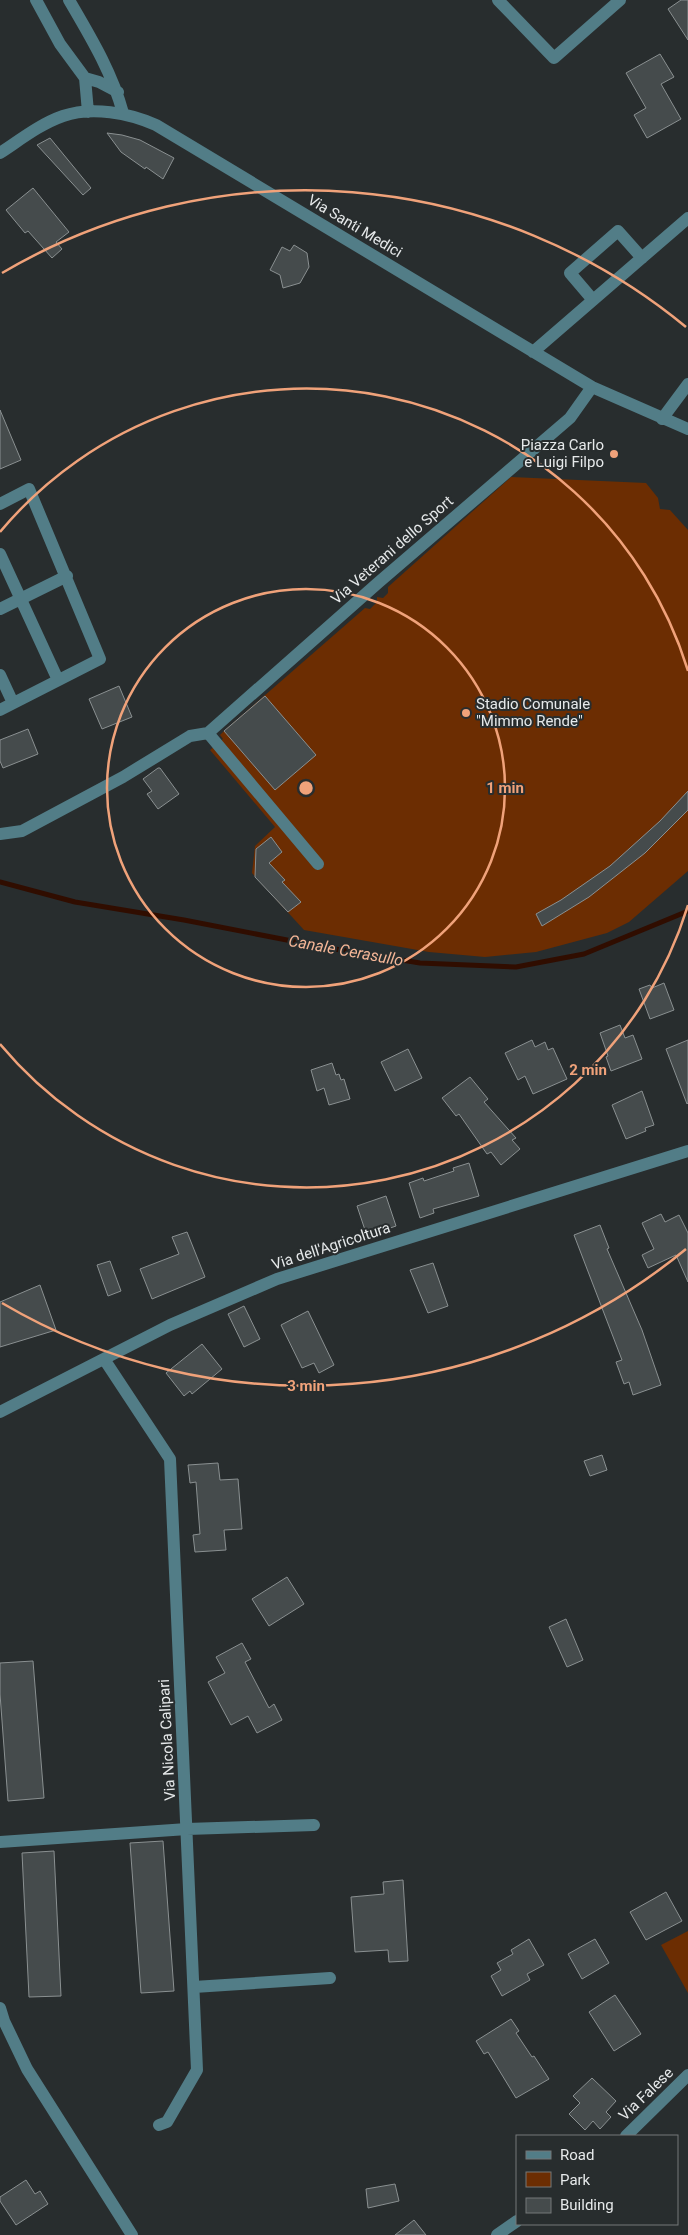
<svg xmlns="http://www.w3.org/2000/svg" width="688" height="2235" font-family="Roboto,sans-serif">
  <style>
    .green { fill: #6c2d02 }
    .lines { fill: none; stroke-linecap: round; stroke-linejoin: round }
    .stream { stroke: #300d00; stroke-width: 5 }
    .building { fill: #454b4c; stroke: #8a9091 }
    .minor { stroke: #527d87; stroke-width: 12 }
    .ring { fill: none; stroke: #f0a27a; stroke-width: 2.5 }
    .poi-dot { fill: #f0a27a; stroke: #282d2e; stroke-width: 2 }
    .labels { text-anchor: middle; stroke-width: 4; stroke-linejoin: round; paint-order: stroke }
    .street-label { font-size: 15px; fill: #e6e9ea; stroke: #282d2e }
    .poi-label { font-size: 15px; fill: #e6e9ea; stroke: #282d2e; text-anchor: end }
    .water-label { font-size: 16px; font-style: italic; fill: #f4b697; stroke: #282d2e }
    .centre { fill: #f0a27a; stroke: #282d2e; stroke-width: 2.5 }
    .ring-label { font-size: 15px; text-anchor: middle; font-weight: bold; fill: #f0a27a; stroke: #282d2e; stroke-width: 4; stroke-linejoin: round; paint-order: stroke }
  </style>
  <rect width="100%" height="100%" fill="#282d2e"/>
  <path class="green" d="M511,477L646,483L658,498L660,509L670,510L688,530V871L629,922L607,933L536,952L485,957L429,952L304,930L252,873L255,846L275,827L210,750L223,739L220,735L224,731L365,608L370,609L377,602V597L383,598L388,593V587Z
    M688,1931V1993L661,1945Z"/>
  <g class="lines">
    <path class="stream" d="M0,882L75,902L184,920L323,947L420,963L516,967L584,954L688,911"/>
  </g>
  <path class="building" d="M681,0H688V40L668,9Z
    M660,54L674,77L661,84L681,119L647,138L634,115L646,108L626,73Z
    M107,133L122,135L140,140L174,158L163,179L146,167L145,169L121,152Z
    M50,138L91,188L83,195L37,145Z
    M33,188L69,232L56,242L62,249L52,258L28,231L25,233L6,210Z
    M294,245L307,253L309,267L300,283L283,288L280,275L270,270L282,247L290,251Z
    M0,410L21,460L0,469Z
    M119,686L132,717L102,729L89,699Z
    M265,696L316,755L275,790L224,731Z
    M28,729L38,754L3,768L0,761V740Z
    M158,768H160L179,794L158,809L147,794L152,791L143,779Z
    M688,791V810L645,853L589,897L542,926L536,914L561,900L610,866L660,821Z
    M271,837L282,852L269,863L285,880L282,882L301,902L288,912L255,877L256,849Z
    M664,983L674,1010L650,1019L639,989L650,985L652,988Z
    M620,1025L625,1038L633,1035L642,1059L611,1071L606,1057L608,1056L600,1033Z
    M532,1040L535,1047L545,1042L548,1050L553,1048L567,1079L533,1094L525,1076L518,1080L505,1053Z
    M688,1040V1103L687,1104L666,1049Z
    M408,1049L422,1078L395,1091L381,1062Z
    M332,1063L336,1075L339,1074L341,1080L344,1079L350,1099L329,1105L324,1088L317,1091L311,1070Z
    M470,1077L488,1099L484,1102L516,1138L512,1140L520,1149L501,1165L491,1152L487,1154L459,1114L456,1116L442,1098Z
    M642,1091L654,1125L645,1128L646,1131L626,1139L612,1105Z
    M469,1163L479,1196L433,1209L434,1213L420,1218L409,1183L423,1178L424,1181L454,1171L453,1168Z
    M386,1196L396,1226L367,1236L357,1206Z
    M661,1214L665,1222L679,1215L688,1233V1282L676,1255L648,1268L642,1255L654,1249L642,1223Z
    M600,1225L609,1248L607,1249L642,1330L661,1385L633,1395L629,1382L624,1384L616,1362L622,1360L574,1235Z
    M187,1232L205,1277L152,1299L140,1269L179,1254L172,1237Z
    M110,1261L121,1291L108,1296L97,1265Z
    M433,1263L448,1306L428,1313L410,1270Z
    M40,1285L56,1330L0,1347V1302Z
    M244,1306L260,1339L244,1347L228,1314Z
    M308,1311L334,1365L319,1373L314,1363L302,1368L281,1325Z
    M202,1344L222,1369L192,1394L190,1391L184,1396L166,1373Z
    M602,1455L607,1470L590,1476L584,1461Z
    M218,1463L220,1480L238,1479L242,1529L224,1530L226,1550L195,1552L193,1535L200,1534L196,1482L190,1483L188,1465Z
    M287,1577L304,1604L269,1626L252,1599Z
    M566,1619L583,1660L567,1667L549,1627Z
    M242,1643L251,1659L245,1662L269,1708L274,1704L282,1720L257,1733L248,1716L231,1725L208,1682L225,1673L216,1657Z
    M33,1661L44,1798L8,1801L0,1694V1663Z
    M163,1841L174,1991L141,1993L130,1843Z
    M54,1851L61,1996L29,1997L22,1853Z
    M403,1880L408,1961L389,1962L388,1950L355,1952L351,1897L384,1894L383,1882Z
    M666,1892L682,1921L646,1940L630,1912Z
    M529,1939L544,1965L527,1974L530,1980L502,1996L491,1976L501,1970L497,1963L513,1954L511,1950Z
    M595,1939L609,1963L582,1979L568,1954Z
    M615,1995L641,2034L614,2051L589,2012Z
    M511,2019L519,2031L516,2033L532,2057L534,2056L549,2079L516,2098L488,2052L484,2054L476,2041Z
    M592,2078L616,2101L606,2112L611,2117L600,2129L593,2121L585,2130L569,2114L580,2103L573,2096Z
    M26,2180L35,2194L40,2191L48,2204L16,2225L0,2201V2197Z
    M395,2184L399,2201L368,2208L366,2189Z
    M414,2220L426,2235H395Z"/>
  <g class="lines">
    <path class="minor" d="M36,0L60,44L85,78L88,112
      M69,0C90,36 112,72 123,113
      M498,0L554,58L620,0
      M85,78L99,82L118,92
      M0,153C20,140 40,124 63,116C92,106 129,113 156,125L592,387L688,429
      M593,300L570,273L618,231L642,258
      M533,352L688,218
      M662,419L688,384
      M0,504L29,489L100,659L0,710
      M0,554L58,680
      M0,609L67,576
      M0,675L13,703
      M208,733L379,582L570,418L592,387
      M208,733L318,864
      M0,834L22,831L123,777L190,736L208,733
      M104,1359L170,1459L197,2070L167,2122L159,2125
      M0,1412L170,1325L277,1279L688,1151
      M0,1842L187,1829L314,1825
      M194,1987L330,1978
      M0,2008L4,2021L27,2069L132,2235
      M626,2136L688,2075
      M497,2235L517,2221"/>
  </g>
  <g class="ring">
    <circle cx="306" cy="788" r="199"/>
    <path d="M688 905A399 399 0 0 1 0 1044M0 532A399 399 0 0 1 688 671"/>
    <path d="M686 1249A598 598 0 0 1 2 1303M2 273A598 598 0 0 1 686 327"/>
  </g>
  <g class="poi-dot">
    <circle cx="614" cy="454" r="5"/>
    <circle cx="466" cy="713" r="5"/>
  </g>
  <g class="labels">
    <g class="street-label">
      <text transform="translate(355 226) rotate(31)" y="5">Via Santi Medici</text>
      <text transform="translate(392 550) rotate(-41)" y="5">Via Veterani dello Sport</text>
      <text transform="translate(331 1246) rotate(-18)" y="5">Via dell'Agricoltura</text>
      <text transform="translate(167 1740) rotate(-93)" y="5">Via Nicola Calipari</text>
      <text transform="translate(646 2094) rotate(-44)" y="5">Via Falese</text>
    </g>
    <g class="poi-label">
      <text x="604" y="450">Piazza Carlo<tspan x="604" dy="17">e Luigi Filpo</tspan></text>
      <text x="476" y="709" text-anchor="start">Stadio Comunale<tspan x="476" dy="17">"Mimmo Rende"</tspan></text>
    </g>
    <g class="water-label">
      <text transform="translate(346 950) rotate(10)" y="6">Canale Cerasullo</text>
    </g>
  </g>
  <circle cx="306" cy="788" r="8" class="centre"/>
  <g class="ring-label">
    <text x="505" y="793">1 min</text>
    <text x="588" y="1075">2 min</text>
    <text x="306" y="1391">3 min</text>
  </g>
  <rect x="516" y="2135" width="162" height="90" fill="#282d2e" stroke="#747879"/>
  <rect x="526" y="2151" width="25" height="8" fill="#527d87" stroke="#747879"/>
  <text x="560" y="2160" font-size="15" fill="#e6e9ea">Road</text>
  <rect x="526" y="2172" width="25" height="15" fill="#6c2d02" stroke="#747879"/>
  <text x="560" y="2185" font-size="15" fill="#e6e9ea">Park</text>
  <rect x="526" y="2198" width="25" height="15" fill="#454b4c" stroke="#747879"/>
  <text x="560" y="2210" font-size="15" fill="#e6e9ea">Building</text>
</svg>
